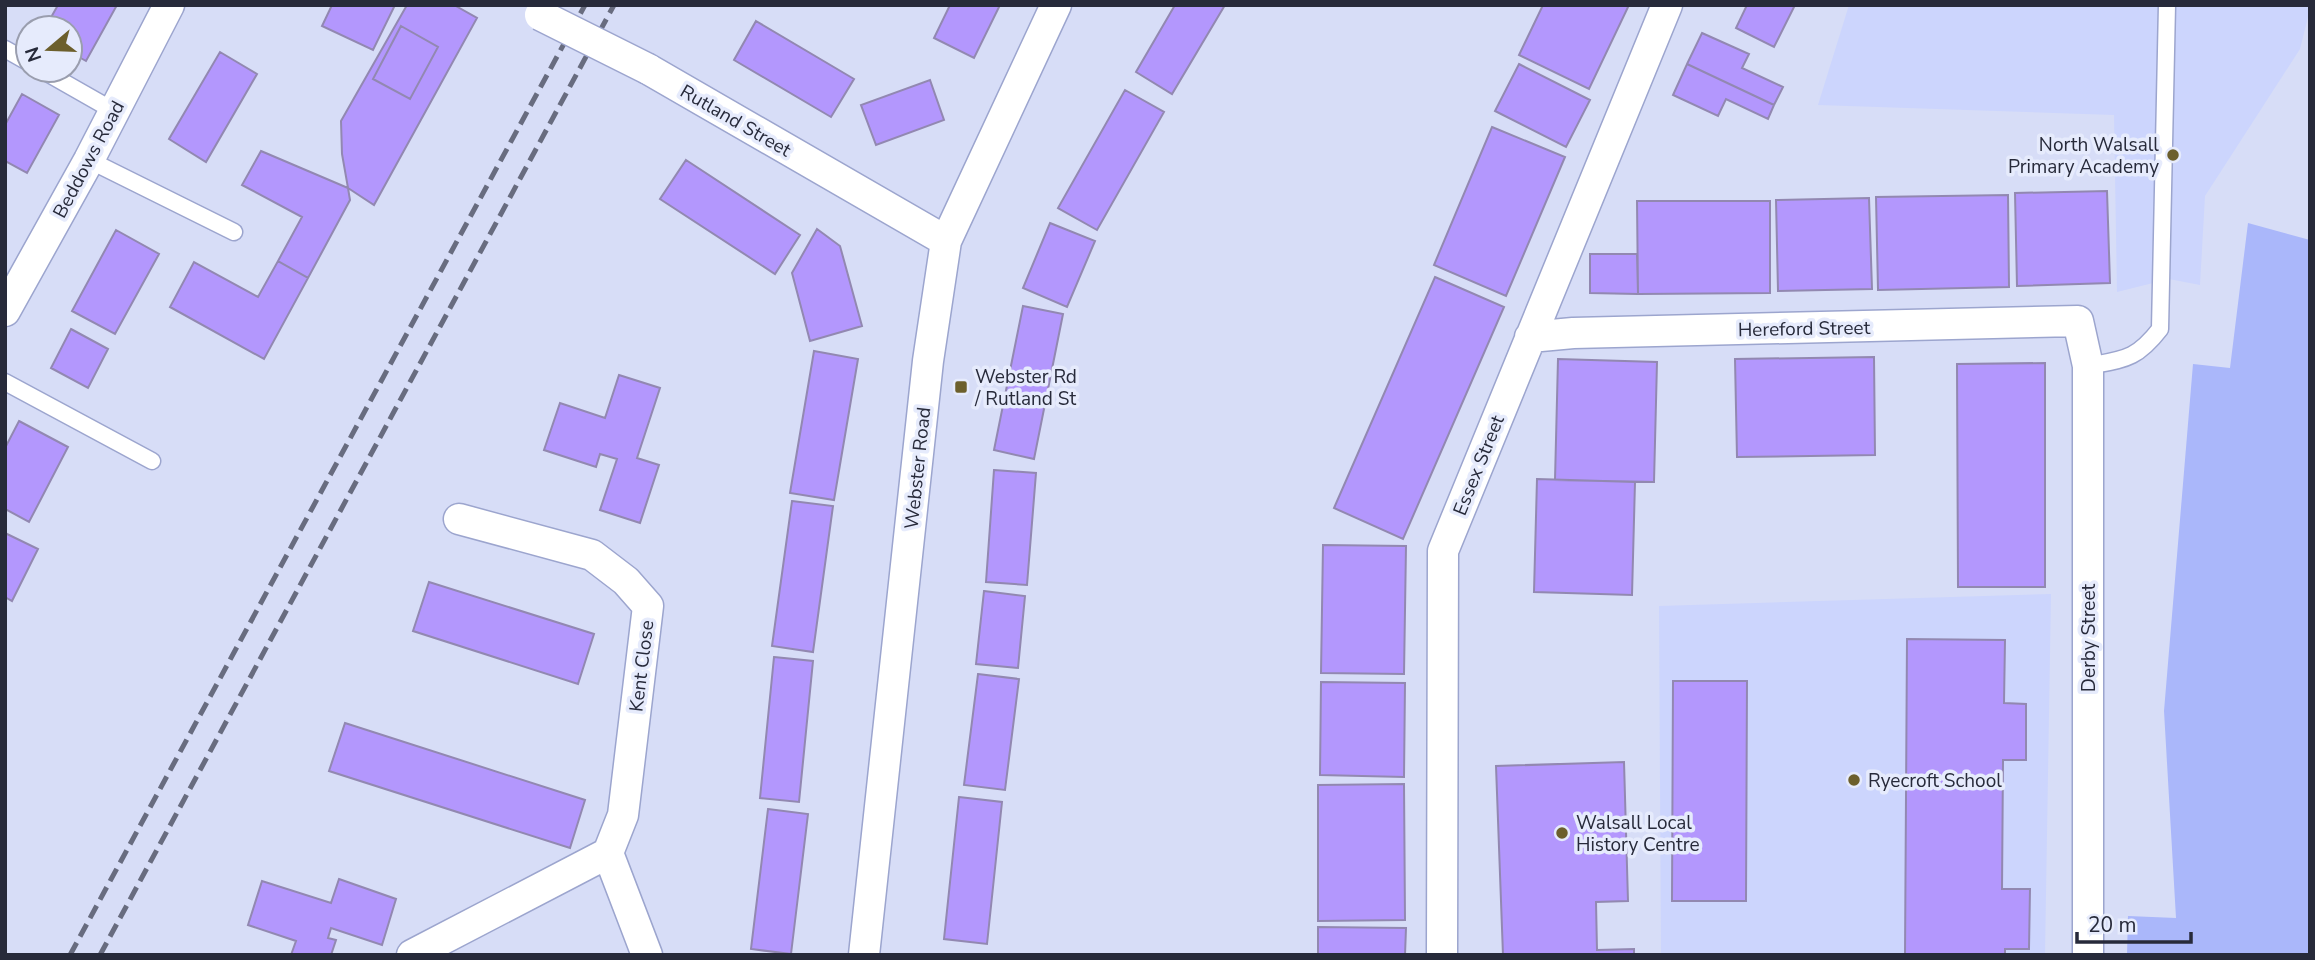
<svg xmlns="http://www.w3.org/2000/svg" width="2315" height="960" font-family="'Nunito Sans',sans-serif">
  <style>
    .built { fill: #ccd5fd }
    .green { fill: #aab7fa }
    .building { fill: #b397fd; stroke: #9288b1; stroke-width: 2 }
    .lines { fill: none; stroke-linecap: round; stroke-linejoin: round }
    .service-casing { stroke: #9ca5ce; stroke-width: 19 }
    .minor-casing { stroke: #9ca5ce; stroke-width: 33 }
    .service { stroke: #fff; stroke-width: 16 }
    .minor { stroke: #fff; stroke-width: 30 }
    .rail { stroke: #686c7f; stroke-width: 5; stroke-dasharray: 14 7; stroke-linecap: butt }
    .minor-bridge-casing { stroke: #9ca5ce; stroke-width: 33; stroke-linecap: butt }
    .minor-bridge { stroke: #fff; stroke-width: 30 }
    .poi-dot { fill: #6c5f2c; stroke: #e6ebfc; stroke-width: 2.5 }
    .labels { text-anchor: middle; stroke-width: 7; stroke-linejoin: round; paint-order: stroke }
    .street-label { font-size: 19px; fill: #272a3a; stroke: #e6ebfc }
    .poi-label { font-size: 19px; fill: #272a3a; stroke: #e6ebfc; text-anchor: start }
  </style>
  <rect width="100%" height="100%" fill="#d7ddf7"/>
  <path class="built" d="M1849,5H2310V9L2300,49L2205,196L2200,285L2169,279L2117,292L2114,115L1818,105Z
    M2051,594L2045,955H1661L1659,606Z"/>
  <path class="green" d="M2248,223L2310,240V955H2127L2128,916L2176,918L2164,711L2193,364L2230,368Z"/>
  <path class="building" d="M58,5H117L86,61L70,52V28H45Z
    M332,5H395L373,50L322,26Z
    M407,5H454L477,18L374,205L348,188L342,154L341,121Z
    M950,5H1000L974,58L934,38Z
    M1175,5H1225L1172,94L1136,72Z
    M1543,5H1629L1589,89L1519,55Z
    M1747,5H1795L1774,47L1736,28Z
    M756,21L854,79L831,117L734,60Z
    M401,26L438,47L410,99L373,79Z
    M1702,33L1749,54L1742,68L1783,87L1774,105L1687,64Z
    M220,52L257,74L206,162L169,139Z
    M1519,64L1590,100L1566,147L1495,111Z
    M1687,64L1774,105L1768,119L1726,99L1718,116L1673,95Z
    M930,80L944,120L876,145L861,105Z
    M1125,90L1164,112L1097,230L1058,208Z
    M22,94L59,115L27,173L5,161V125Z
    M1492,127L1565,157L1506,296L1434,265Z
    M261,151L348,188L350,200L308,278L278,261L302,217L242,185Z
    M686,160L800,235L775,274L660,199Z
    M2107,191L2110,283L2017,286L2015,193Z
    M2008,195L2009,287L1878,290L1876,197Z
    M1869,198L1872,289L1778,291L1776,200Z
    M1637,201H1770V293L1638,294Z
    M1050,223L1095,241L1067,307L1023,288Z
    M817,229L840,246L862,326L810,341L792,273Z
    M116,230L159,254L115,334L72,311Z
    M1590,254H1637L1638,294L1590,293Z
    M278,261L308,278L264,359L170,307L194,262L258,297Z
    M1435,277L1504,307L1403,539L1334,508Z
    M1023,306L1063,314L1034,459L994,450Z
    M71,329L108,349L88,388L51,368Z
    M814,351L858,359L834,500L790,493Z
    M1874,357L1875,455L1737,457L1735,359Z
    M1558,359L1657,362L1654,482L1555,480Z
    M2045,363V587H1958L1957,364Z
    M619,375L660,388L637,458L659,465L640,523L600,510L617,459L600,454L596,467L544,450L560,403L605,418Z
    M19,421L68,447L29,522L5,509V448Z
    M994,470L1036,473L1027,585L986,582Z
    M1537,479L1635,482L1632,595L1534,592Z
    M792,501L833,506L813,652L772,646Z
    M5,533L38,549L12,601L5,597Z
    M1323,545L1406,546L1404,674L1321,673Z
    M429,582L594,634L578,684L413,631Z
    M984,591L1025,596L1018,668L976,664Z
    M1907,639L2005,640L2004,703L2026,704V760H2003L2002,889H2030L2029,949H2005V955H1905Z
    M774,657L813,661L799,802L760,798Z
    M978,674L1019,679L1005,790L964,785Z
    M1673,681H1747L1746,901H1672Z
    M1321,682L1405,683L1404,777L1320,775Z
    M345,723L585,800L570,848L329,771Z
    M1624,762L1628,901L1596,902L1597,950L1634,949V955H1503L1496,766Z
    M1404,784L1405,920L1318,921V785Z
    M959,797L1002,802L987,944L944,939Z
    M768,809L808,814L791,954L751,949Z
    M339,879L396,899L382,945L331,928L328,938L336,940L331,955H291L296,941L248,925L262,881L331,903Z
    M1318,927L1406,928L1405,955H1318Z"/>
  <g class="lines">
    <g class="service-casing">
      <path id="service" d="M5,49L28,62
        M42,70L114,111
        M89,160L234,232
        M2088,366C2124,359 2136,360 2160,329L2167,5
        M5,382L152,461"/>
    </g>
    <g class="minor-casing">
      <path id="minor" d="M648,69L946,241
        M5,311L89,160L169,5
        M1530,337L1573,333L2078,321L2088,366V955
        M608,853L647,955
        M412,955L608,853L623,815L648,606L626,581L592,555L459,519
        M864,955L928,361L946,241L1056,5
        M1442,955L1443,551L1667,5"/>
    </g>
    <use href="#service" class="service"/>
    <use href="#minor" class="minor"/>
    <path class="rail" d="M70,955L585,5
      M100,955L614,5"/>
    <g class="minor-bridge-casing">
      <path id="minor-bridge" d="M540,15L648,69"/>
    </g>
    <use href="#minor-bridge" class="minor-bridge"/>
  </g>
  <g class="poi-dot">
    <circle cx="2173" cy="155" r="7"/>
    <rect x="954" y="380" width="14" height="14" rx="3.5"/>
    <circle cx="1854" cy="780" r="7"/>
    <circle cx="1562" cy="833" r="7"/>
  </g>
  <g class="labels">
    <g class="street-label">
      <text transform="translate(736 120) rotate(30)" y="7">Rutland Street</text>
      <text transform="translate(88 159) rotate(-62)" y="7">Beddows Road</text>
      <text transform="translate(1804 328) rotate(-1)" y="7">Hereford Street</text>
      <text transform="translate(1478 465) rotate(-68)" y="7">Essex Street</text>
      <text transform="translate(917 468) rotate(-84)" y="7">Webster Road</text>
      <text transform="translate(2088 638) rotate(-90)" y="7">Derby Street</text>
      <text transform="translate(641 666) rotate(-83)" y="7">Kent Close</text>
    </g>
    <g class="poi-label">
      <text x="2159" y="151" text-anchor="end">North Walsall<tspan x="2159" dy="22">Primary Academy</tspan></text>
      <text x="975" y="383">Webster Rd<tspan x="975" dy="22">/ Rutland St</tspan></text>
      <text x="1868" y="787">Ryecroft School</text>
      <text x="1576" y="829">Walsall Local<tspan x="1576" dy="22">History Centre</tspan></text>
    </g>
  </g>
  <rect width="2315" height="960" fill="none" stroke="#272a3a" stroke-width="14"/>
  <g transform="translate(49 49) rotate(251)"><circle r="33" fill="#e6ebfc" stroke="#9a9eae" stroke-width="2"/>
  <path d="M0-5L12 26L0 18L-12 26Z" fill="#6c5f2c"/>
  <text y="-10" font-size="19" font-weight="bold" text-anchor="middle" fill="#272a3a">N</text>
  </g>
  <path d="M2077 932v10h114v-10" fill="none" stroke="#272a3a" stroke-width="3.5"/>
  <text x="2088" y="932" font-size="21" fill="#272a3a" stroke="#e6ebfc" stroke-width="5" paint-order="stroke">20 m</text>
</svg>
